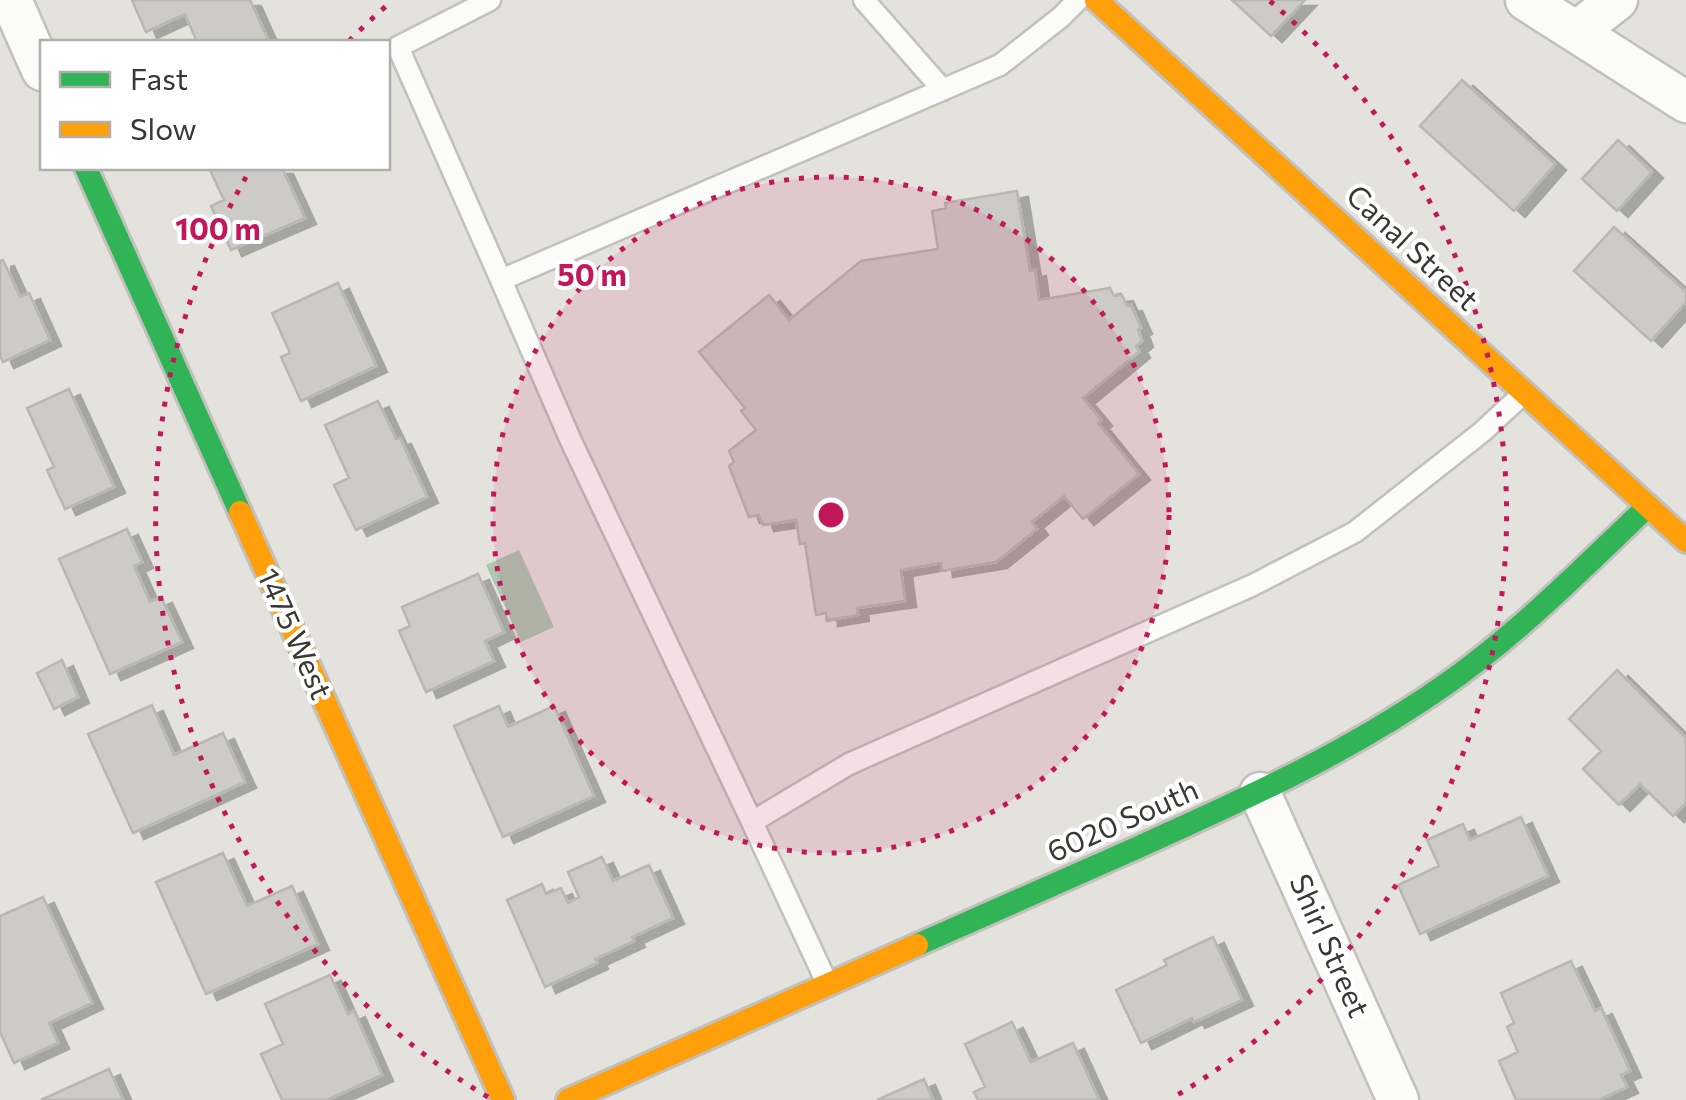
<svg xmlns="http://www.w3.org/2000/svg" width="1686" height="1100" font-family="Commissioner,sans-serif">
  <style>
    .water { fill: #aec7b0 }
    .building { fill: #cdcbc7; stroke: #b9b7b3; stroke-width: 2.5; filter: url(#shadow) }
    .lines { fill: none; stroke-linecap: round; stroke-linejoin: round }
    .lane-casing { stroke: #c1c0bc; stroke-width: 25 }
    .street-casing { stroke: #c1c0bc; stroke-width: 45 }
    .fast-casing { stroke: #c1c0bc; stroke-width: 28 }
    .slow-casing { stroke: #c1c0bc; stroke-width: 28 }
    .lane { stroke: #fbfbfa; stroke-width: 20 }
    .street { stroke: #fbfbfa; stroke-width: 40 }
    .fast { stroke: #30b455; stroke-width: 22 }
    .slow { stroke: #ff9f0a; stroke-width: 22 }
    .ring { fill: none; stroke: #c2185b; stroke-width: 5; stroke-dasharray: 5 10 }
    .labels { text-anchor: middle; stroke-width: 8; stroke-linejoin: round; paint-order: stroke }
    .street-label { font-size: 30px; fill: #393834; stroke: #fff }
    .centre { fill: #c2185b; stroke: #fff; stroke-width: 5 }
    .ring-label { font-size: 30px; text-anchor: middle; font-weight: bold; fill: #c2185b; stroke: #fff; stroke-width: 8; stroke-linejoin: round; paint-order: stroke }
  </style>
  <defs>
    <filter id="shadow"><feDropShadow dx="11" dy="6" stdDeviation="0" flood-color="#0004"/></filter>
  </defs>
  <rect width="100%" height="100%" fill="#e3e2dc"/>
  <path class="water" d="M519,550L554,627L521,642L486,565Z"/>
  <path class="building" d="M132,0H250L269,42H197L185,14L146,32Z
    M1232,0H1305L1271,36Z
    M1462,80L1555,164L1514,211L1420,126Z
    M1618,140L1652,172L1617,211L1582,179Z
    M209,168H282L305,218L231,250L211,206L224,200Z
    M1017,191L1030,271L1035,270L1039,300L1110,288L1114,296L1122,295L1127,306L1131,305L1141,328L1138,330L1142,341L1136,346L1139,352L1083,398L1101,420L1098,423L1139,474L1083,519L1064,496L1032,522L1037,529L996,562L942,571L941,563L901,570L905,601L857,608L858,615L827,620L826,613L816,615L805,543L800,544L796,520L763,525L759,515L749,517L729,466L734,462L729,451L756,430L741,411L745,408L699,352L769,295L789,320L861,261L938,249L932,211L946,208L945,203Z
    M1614,227L1686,292V302L1651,341L1574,271Z
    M3,260L20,297L29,293L50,340L3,362L0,356V261Z
    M338,283L376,366L301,401L281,357L290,353L272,313Z
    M69,389L114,487L65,509L47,470L54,467L27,408Z
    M378,401L396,439L400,438L427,497L356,530L334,485L349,478L325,425Z
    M127,529L142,562L134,566L150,602L161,597L182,642L110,674L59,559Z
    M478,574L504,632L485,641L494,661L426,692L399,631L410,626L402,607Z
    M62,660L78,697L54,709L37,673Z
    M1617,670L1686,738V803L1673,816L1640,784L1619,805L1583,769L1601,751L1569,719Z
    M152,705L174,755L223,733L245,782L133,833L88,734Z
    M499,706L508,727L554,706L594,796L503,837L454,726Z
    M1521,817L1548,876L1420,934L1398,885L1439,866L1427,840L1463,824L1470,840Z
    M223,853L247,906L292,886L318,944L206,994L156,882Z
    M602,857L613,881L649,865L673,918L632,937L634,941L595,959L597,963L545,987L507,900L542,884L546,894L561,888L568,903L579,897L568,872Z
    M43,897L92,1003L49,1023L58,1043L14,1063L0,1032V916Z
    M1213,937L1242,1000L1194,1022L1192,1018L1141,1043L1116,990L1167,965L1164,960Z
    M1571,961L1595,1011L1601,1008L1630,1071L1621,1075L1627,1087L1599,1100H1516L1499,1061L1518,1052L1507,1027L1514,1023L1501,993Z
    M330,975L348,1014L354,1011L382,1075L327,1100H282L261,1054L283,1044L265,1004Z
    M1012,1022L1031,1062L1073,1043L1099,1100H978L974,1092L985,1087L965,1044Z
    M109,1069L123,1100H41Z
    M924,1079L933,1100H877Z"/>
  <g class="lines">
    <g class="lane-casing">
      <path id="lane" d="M490,0L398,47L501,280
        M864,0L943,90
        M752,822L571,441L501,280L1000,65L1061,17L1078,0
        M827,983L752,822L849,764L1253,585L1355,532L1482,432L1524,393"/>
    </g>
    <g class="street-casing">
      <path id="street" d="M11,0L42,70
        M1526,0L1686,102
        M1576,32L1617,0
        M1260,793L1398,1100"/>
    </g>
    <g class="fast-casing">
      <path id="fast" d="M86,168L240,512
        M917,945C989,913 1060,882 1132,850C1241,801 1344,755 1442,687C1517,635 1582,569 1648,506"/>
    </g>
    <g class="slow-casing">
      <path id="slow" d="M1096,0L1686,541
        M240,512L503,1100
        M568,1100L917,945"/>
    </g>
    <use href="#lane" class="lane"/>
    <use href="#street" class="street"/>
    <use href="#fast" class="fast"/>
    <use href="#slow" class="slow"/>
  </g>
  <circle cx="831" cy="515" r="338" fill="#c2185b" fill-opacity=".12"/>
  <g class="ring">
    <circle cx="831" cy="515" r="338"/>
    <path d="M488 1097A676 676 0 0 1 249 172M349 41A676 676 0 0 1 392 1M1270 1A676 676 0 0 1 1174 1097"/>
  </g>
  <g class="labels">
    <g class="street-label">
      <text transform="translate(1412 248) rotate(43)" y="10">Canal Street</text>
      <text transform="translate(294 634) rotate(66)" y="10">1475 West</text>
      <text transform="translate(1123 821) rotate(-24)" y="10">6020 South</text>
      <text transform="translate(1329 946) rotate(66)" y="10">Shirl Street</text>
    </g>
  </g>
  <circle cx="831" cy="515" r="15" class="centre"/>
  <g class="ring-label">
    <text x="218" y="240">100 m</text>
    <text x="592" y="286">50 m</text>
  </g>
  <rect x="40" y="40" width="350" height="130" fill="#ffffff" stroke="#b0afae" stroke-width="2.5"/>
  <rect x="60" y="72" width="50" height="15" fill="#30b455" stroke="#b0afae" stroke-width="2.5"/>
  <text x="130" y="90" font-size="30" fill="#393834">Fast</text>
  <rect x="60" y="122" width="50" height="15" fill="#ff9f0a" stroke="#b0afae" stroke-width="2.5"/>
  <text x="130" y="140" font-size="30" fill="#393834">Slow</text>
</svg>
